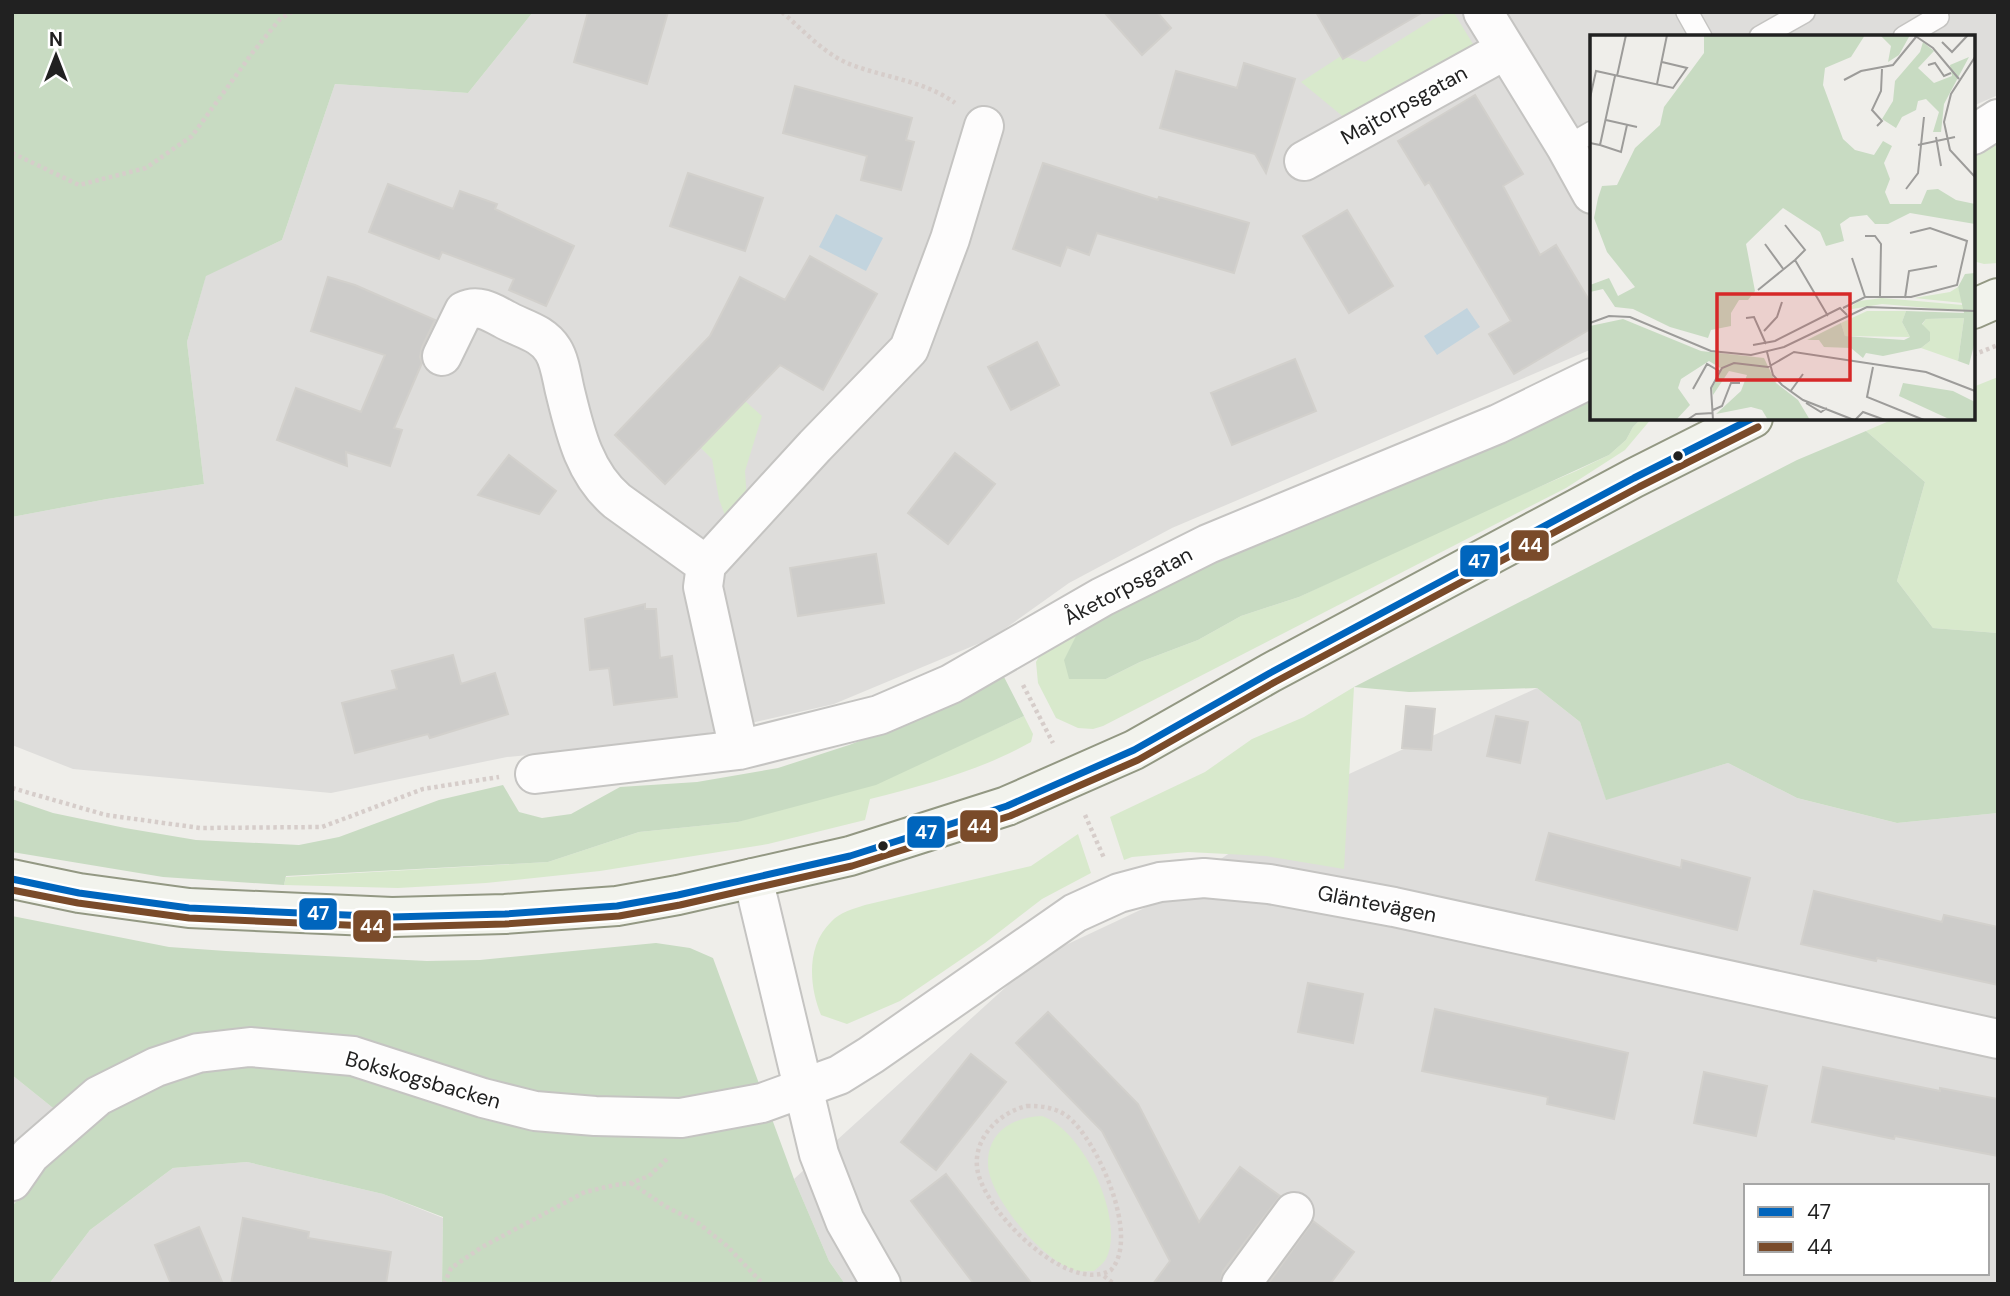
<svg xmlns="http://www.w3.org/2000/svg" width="2010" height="1296" font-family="'DM Sans',sans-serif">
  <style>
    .residential { fill: #dedddb; fill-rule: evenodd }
    .grass { fill: #d8e9cc }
    .forest { fill: #c8dbc2 }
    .water { fill: #c2d4de }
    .building { fill: #cdccca; stroke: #d2d0cc; stroke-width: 2 }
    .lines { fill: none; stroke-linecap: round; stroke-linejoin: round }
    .lane-casing { stroke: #c5c4c2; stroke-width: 24 }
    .street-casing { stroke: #c5c4c2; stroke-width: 42 }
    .secondary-casing { stroke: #939883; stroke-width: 42 }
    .path { stroke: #d6cdca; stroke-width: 4.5; stroke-dasharray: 3.5 3.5; stroke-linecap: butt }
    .lane { stroke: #fdfcfc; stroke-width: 21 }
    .street { stroke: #fdfcfc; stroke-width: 38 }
    .secondary { stroke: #f2f3ed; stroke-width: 38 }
    .bus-1-casing { stroke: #fff; stroke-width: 12 }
    .bus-2-casing { stroke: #fff; stroke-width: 12 }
    .bus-1 { stroke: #0065bd; stroke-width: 7 }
    .bus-2 { stroke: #7a4b2a; stroke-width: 7 }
    .bus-dot { fill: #212121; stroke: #fff; stroke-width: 2.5 }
    .labels { text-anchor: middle; stroke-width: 5; stroke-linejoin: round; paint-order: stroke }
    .street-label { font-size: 21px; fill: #212121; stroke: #fff }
    .inset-road { fill: none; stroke: #9d9c9a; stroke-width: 2 }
    .view { fill: #d62828; fill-opacity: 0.15; stroke: #d62828; stroke-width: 3.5 }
    .inset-edge { fill: none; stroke: #212121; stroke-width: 3.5 }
    .line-badge { stroke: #fff; stroke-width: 2.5 }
    .badge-label { font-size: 19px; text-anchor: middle; font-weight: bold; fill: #fff }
  </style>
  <rect width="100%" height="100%" fill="#efeeea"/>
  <path class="residential" d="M533,12H1998V95L1973,106V37H1592V349L1172,528L1069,583L992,638L834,704L673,741L507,757L331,793L73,769L12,745V517L107,499L204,484L187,342L206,275L282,240L335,84L468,93Z
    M1537,688L1580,722L1606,799L1728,763L1797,798L1897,823L1998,813V1284H845L829,1261L794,1179L1038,958L1153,904L1349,774ZM1746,1186H1987V1273H1746Z
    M12,1075L73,1124L12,1207Z
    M247,1162L383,1194L443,1218L442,1284H49L90,1230L173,1168Z"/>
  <path class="grass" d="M1450,12L1454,13L1473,44V51L1346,119L1301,82L1341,56L1365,62L1432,20Z
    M1998,143V263L1984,264L1973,261V156Z
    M1998,377V633L1933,628L1897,581L1925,482L1866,431L1896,418H1973V387Z
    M745,401L762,416L745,471L747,501L727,521L719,499L712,459L700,447Z
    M1642,418H1652L1625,450L1566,488L1103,726L1093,729L1078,728L1056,718L1038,683L1036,662L1041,653L1080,628L1106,679L1140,662L1198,640L1241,616L1299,597L1444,528L1576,471L1609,455L1626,440L1633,427Z
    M1354,687L1344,869L1266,856L1188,852L1132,857L1124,860L1110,817L1205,772L1252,739L1304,717Z
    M1024,716L1033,734L1031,742C982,770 925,785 870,799L865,820L768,844L600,871L486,883L398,888L284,885L286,877L548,862L639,832L738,822L960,745Z
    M1078,834L1091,873L1042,899L985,943L900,1001L847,1024L821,1015C809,986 806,946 831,922C840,912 853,909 865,905L1031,866Z
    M1042,1116C1083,1130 1126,1219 1106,1259C1103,1264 1098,1267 1094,1271C1089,1271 1083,1272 1078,1271C1046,1265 987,1196 988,1163C988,1131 1014,1117 1042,1116Z"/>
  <path class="forest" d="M12,12H533L468,93L335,84L282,240L206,276L187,342L204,484L107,499L12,517Z
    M1592,401V418H1642L1633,427L1626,440L1609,455L1299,597L1241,616L1198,640L1140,662L1106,679H1069L1064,660L1080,628L1225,554L1443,467Z
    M1866,431L1925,482L1897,581L1933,628L1998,633V813L1897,823L1797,798L1728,763L1606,800L1580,722L1537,688L1409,692L1354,687L1797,460Z
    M1004,677L1024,716L876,785L738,822L639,832L548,862L286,876L284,885L163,877L12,852V799L53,813L125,828L196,840L299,845L339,837L439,800L503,785L519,812L542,818L571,814L620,787L697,782L778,768L849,745L948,707Z
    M12,916L169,947L226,951L427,961L480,960L656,943L690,948L713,958L794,1179L829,1261L845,1284H442L443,1217L383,1194L247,1162L173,1168L90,1230L49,1284H12V1207L73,1124L12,1075Z"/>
  <path class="water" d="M836,214L883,238L866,271L819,247Z
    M1467,308L1480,327L1437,355L1424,336Z"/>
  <path class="building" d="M588,12H668L647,84L574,62Z
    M1104,12H1157L1171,28L1142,55Z
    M1316,12H1423L1343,59Z
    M1244,63L1295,79L1266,173L1255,154L1160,128L1176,71L1237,88Z
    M795,86L912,118L906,140L914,142L901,190L861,180L867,156L783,133Z
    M1475,95L1523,174L1503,186L1540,255L1556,245L1592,305V328L1514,374L1489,334L1511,321L1429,182L1425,185L1398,141Z
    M1043,163L1158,200L1159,197L1249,223L1234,273L1097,233L1089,255L1067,247L1060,266L1013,249Z
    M688,173L763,198L745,251L670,226Z
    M388,184L453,209L460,191L497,204L495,209L574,246L546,306L509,290L514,279L442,252L439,259L369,232Z
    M1347,210L1393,286L1349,313L1303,236Z
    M810,256L877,294L823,390L780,365L665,484L615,435L710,336L740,277L785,300Z
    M328,277L355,285L435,320L422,347L420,357L422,363L394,428L402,430L390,466L346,452L347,466L277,440L296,388L361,412L385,355L311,331Z
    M1037,342L1059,385L1011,410L988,367Z
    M1295,359L1316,411L1232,445L1211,393Z
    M955,453L995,484L948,544L908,513Z
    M509,455L556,491L539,514L478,495Z
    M876,554L884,603L798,616L790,568Z
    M645,604V609H656L660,658L672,656L677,697L614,705L609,668L590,670L585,619Z
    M453,655L461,684L495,673L508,714L430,738L428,734L355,753L342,703L397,689L392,671Z
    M1406,706L1435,709L1431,750L1402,748Z
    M1496,716L1528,722L1520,763L1487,756Z
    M1549,833L1681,868L1682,860L1750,878L1737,930L1536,880Z
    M1814,891L1942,922L1944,915L1998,927V985L1877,958L1876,961L1801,944Z
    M1308,983L1363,994L1353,1043L1298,1032Z
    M1435,1009L1628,1053L1614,1119L1547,1104L1548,1097L1422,1071Z
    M1048,1012L1138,1104L1199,1222L1240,1167L1280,1196L1223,1271L1220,1284H1153L1170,1261L1102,1131L1016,1043Z
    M971,1054L1006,1082L936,1170L901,1142Z
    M1823,1067L1940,1091V1088L1998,1099V1156L1895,1136L1894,1139L1812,1122Z
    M1704,1072L1767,1086L1756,1136L1694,1123Z
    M946,1174L1032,1284H974L911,1201Z
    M243,1218L309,1232L308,1238L391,1252L386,1284H231Z
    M1313,1221L1354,1252L1330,1284H1268Z
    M199,1227L223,1284H171L155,1245Z"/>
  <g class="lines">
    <g class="lane-casing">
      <path id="lane" d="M1687,12L1701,37
        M1760,37L1804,12
        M1904,37L1938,17
        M1566,147L1592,132"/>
    </g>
    <g class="street-casing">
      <path id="street" d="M1483,12L1566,147L1592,194
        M1973,135L1998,119
        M1304,161L1505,50
        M442,356L464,311C478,304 491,312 504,319C521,329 542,332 553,350C560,361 562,379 565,391C575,432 584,473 617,501L706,565L703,587L739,750
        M706,565L815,446L909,349L950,239L984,126
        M535,774L739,750L879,715L951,684L1102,597L1208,544L1498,424L1592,378
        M753,878L819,1154L845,1221L881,1284
        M12,1181L30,1155L98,1096L156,1067L198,1053L250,1047L353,1056L483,1098L535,1111L595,1116L681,1118L762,1103L839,1075L871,1055L1075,913L1119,893L1160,882L1204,878L1269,884L1394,907L1998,1039
        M1241,1284L1294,1212"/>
    </g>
    <g class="secondary-casing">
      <path id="secondary" d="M1973,309L1998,298
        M12,879L79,893L189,908L392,917L505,914L617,906L678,895L850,856L1007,806L1134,750L1270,673L1634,478L1753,418"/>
    </g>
    <path class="path" d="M782,12C804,31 825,55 852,65C887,78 925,81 955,103
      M12,153L79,185L146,168L192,136L253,52L280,19L292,12
      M1973,355L1998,345
      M1023,685L1053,743
      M12,788L106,815L200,828L322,827L423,789L499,777
      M1085,815L1104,858
      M1027,1106C1041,1106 1054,1107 1067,1116C1097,1139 1141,1237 1111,1270C1068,1296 981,1209 977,1167C974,1137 1000,1112 1027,1106Z
      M631,1183L665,1206L698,1223L727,1246L763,1284
      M1104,1276L1114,1284
      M444,1284L451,1268L482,1247L585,1192L615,1185L631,1183L649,1176L669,1157"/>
    <use href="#lane" class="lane"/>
    <use href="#street" class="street"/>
    <use href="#secondary" class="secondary"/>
    <g class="bus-1-casing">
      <path id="bus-1" d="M12,879L79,893L189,908L392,917L505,914L617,906L678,895L850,856L1007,806L1134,750L1270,673L1634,478L1753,418"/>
    </g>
    <g class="bus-2-casing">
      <path id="bus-2" d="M12,890L78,903L189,918L392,927L505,924L619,916L680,905L852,866L1010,816L1138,760L1275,682L1639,487L1758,427"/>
    </g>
    <use href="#bus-1" class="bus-1"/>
    <use href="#bus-2" class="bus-2"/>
  </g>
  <g class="bus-dot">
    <circle cx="1678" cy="456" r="6"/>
    <circle cx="883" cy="846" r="6"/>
  </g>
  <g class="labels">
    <g class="street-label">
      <text transform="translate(1404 105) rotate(-29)" y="7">Majtorpsgatan</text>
      <text transform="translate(1128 586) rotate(-28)" y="7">Åketorpsgatan</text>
      <text transform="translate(1377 904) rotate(11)" y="7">Gläntevägen</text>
      <text transform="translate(423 1080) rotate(16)" y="7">Bokskogsbacken</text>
    </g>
  </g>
  <g transform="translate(1590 35)">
    <rect width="385" height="385" fill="#efeeea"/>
    <path d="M368,252L373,268L324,263L360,257ZM292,263L373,270L374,276L292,269L256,275L269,266ZM277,276H316L312,287L320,302L255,301L251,288ZM374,283L368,326L331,313L340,306L332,290L336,284Z" fill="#d8e9cc"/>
    <path d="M114,0H275L261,22L235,33L233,50L253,104L265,115L284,120L293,106L302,111L294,128L300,144L295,157L300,169H331L337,155L348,154L366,165L385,169V189L320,178L298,189H285L277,180L260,182L250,189L254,206L236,211L230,197L193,173L156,209L165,256L158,265H149L141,278V291L121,295L118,303L80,292L43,274L25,272L13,254L0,257V250L19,243L28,261L45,252L17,217L4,183L8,163L12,151L27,150L45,113L70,90L74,72L114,18ZM290,0H320L309,20L298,27L301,11ZM333,7L344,16L328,33L344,48L362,41L360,30L379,22L354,69L351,97H343L349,77L336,64L328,66L326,75L312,82L306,93L292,84L303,66L305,46L330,17ZM385,238V306L379,330L368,326L374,283L336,284L332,289L340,297V306L331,313L293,321L276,318L273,323L261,313L234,312L229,305H217L251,288L255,301L314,305L320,302L312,287L316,276L374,278L368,252L375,239ZM33,284L111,316L174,323L186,348L208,365L220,385H178L172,375L161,372L126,379L151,356L157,340L139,336L123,360L122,353L132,334L119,326L91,344L88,353L100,370L86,385H0V291ZM313,348L363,356L385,367V385L359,384L309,361Z" fill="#c8dbc2"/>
    <path class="inset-road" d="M324,0L343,13L369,44M352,7L362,17L378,0M385,22L361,59L354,87L360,115L385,142M338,30L345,28L354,41L361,38M27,41L36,0M254,45L271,36L303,30L326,2M67,49L77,0M0,63L6,36L83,53L97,33L72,27M16,85L47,92M287,91L292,86L282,75L291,56L292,34M346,102L351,131M0,108L10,110L25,41M10,110L31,117L37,90M328,110L365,102M316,154L328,138L334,82M195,190L215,215L205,225M275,201H285L291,209L290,261M175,209L194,235M262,223L275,262M168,255L205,225L238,281M315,263L319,236L347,231M253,273L275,262H321L367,250L377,206L340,193L320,198M156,283L164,282L176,309M0,288L19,281L40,282L121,316L161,320L194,312L277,272L385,276M174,296L187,282L192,267M163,310L185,306L250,273L257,280M177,317L183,340L192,350L213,365L264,385M283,332L277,362L334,385M103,354L117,329L129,336M200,357L213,339M216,368L231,377L237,373M123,375L132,371L141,348H150M97,385L106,379L123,378M123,385L121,353L132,333L144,328L178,332L204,317L336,337L385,356M265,385L273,377L295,385"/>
    <path class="view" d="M127,259H260V345H127Z"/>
    <rect width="385" height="385" class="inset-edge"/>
  </g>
  <g class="line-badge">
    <rect x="1510" y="529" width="40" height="33" rx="7" fill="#7a4b2a"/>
    <rect x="1459" y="544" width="40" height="34" rx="7" fill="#0065bd"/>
    <rect x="959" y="809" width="40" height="34" rx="7" fill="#7a4b2a"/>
    <rect x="906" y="815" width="40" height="34" rx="7" fill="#0065bd"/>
    <rect x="298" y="897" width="40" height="34" rx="7" fill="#0065bd"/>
    <rect x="352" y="909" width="40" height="34" rx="7" fill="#7a4b2a"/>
  </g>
  <g class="badge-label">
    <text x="1530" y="552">44</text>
    <text x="1479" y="568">47</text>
    <text x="979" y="833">44</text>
    <text x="926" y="839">47</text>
    <text x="318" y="920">47</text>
    <text x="372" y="933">44</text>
  </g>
  <rect width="2010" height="1296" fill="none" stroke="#212121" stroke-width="28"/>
  <rect x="1744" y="1184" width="245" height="91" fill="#ffffff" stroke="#a6a6a6" stroke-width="2"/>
  <rect x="1758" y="1207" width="35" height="10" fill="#0065bd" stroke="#a6a6a6" stroke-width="2"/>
  <text x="1807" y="1219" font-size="21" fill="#212121">47</text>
  <rect x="1758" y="1242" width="35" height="10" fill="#7a4b2a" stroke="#a6a6a6" stroke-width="2"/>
  <text x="1807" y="1254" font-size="21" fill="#212121">44</text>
  <g transform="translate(56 56)" stroke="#ffffff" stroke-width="5" paint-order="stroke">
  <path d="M0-5L12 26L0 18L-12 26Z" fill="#212121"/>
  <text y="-10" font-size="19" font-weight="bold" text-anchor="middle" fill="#212121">N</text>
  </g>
</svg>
